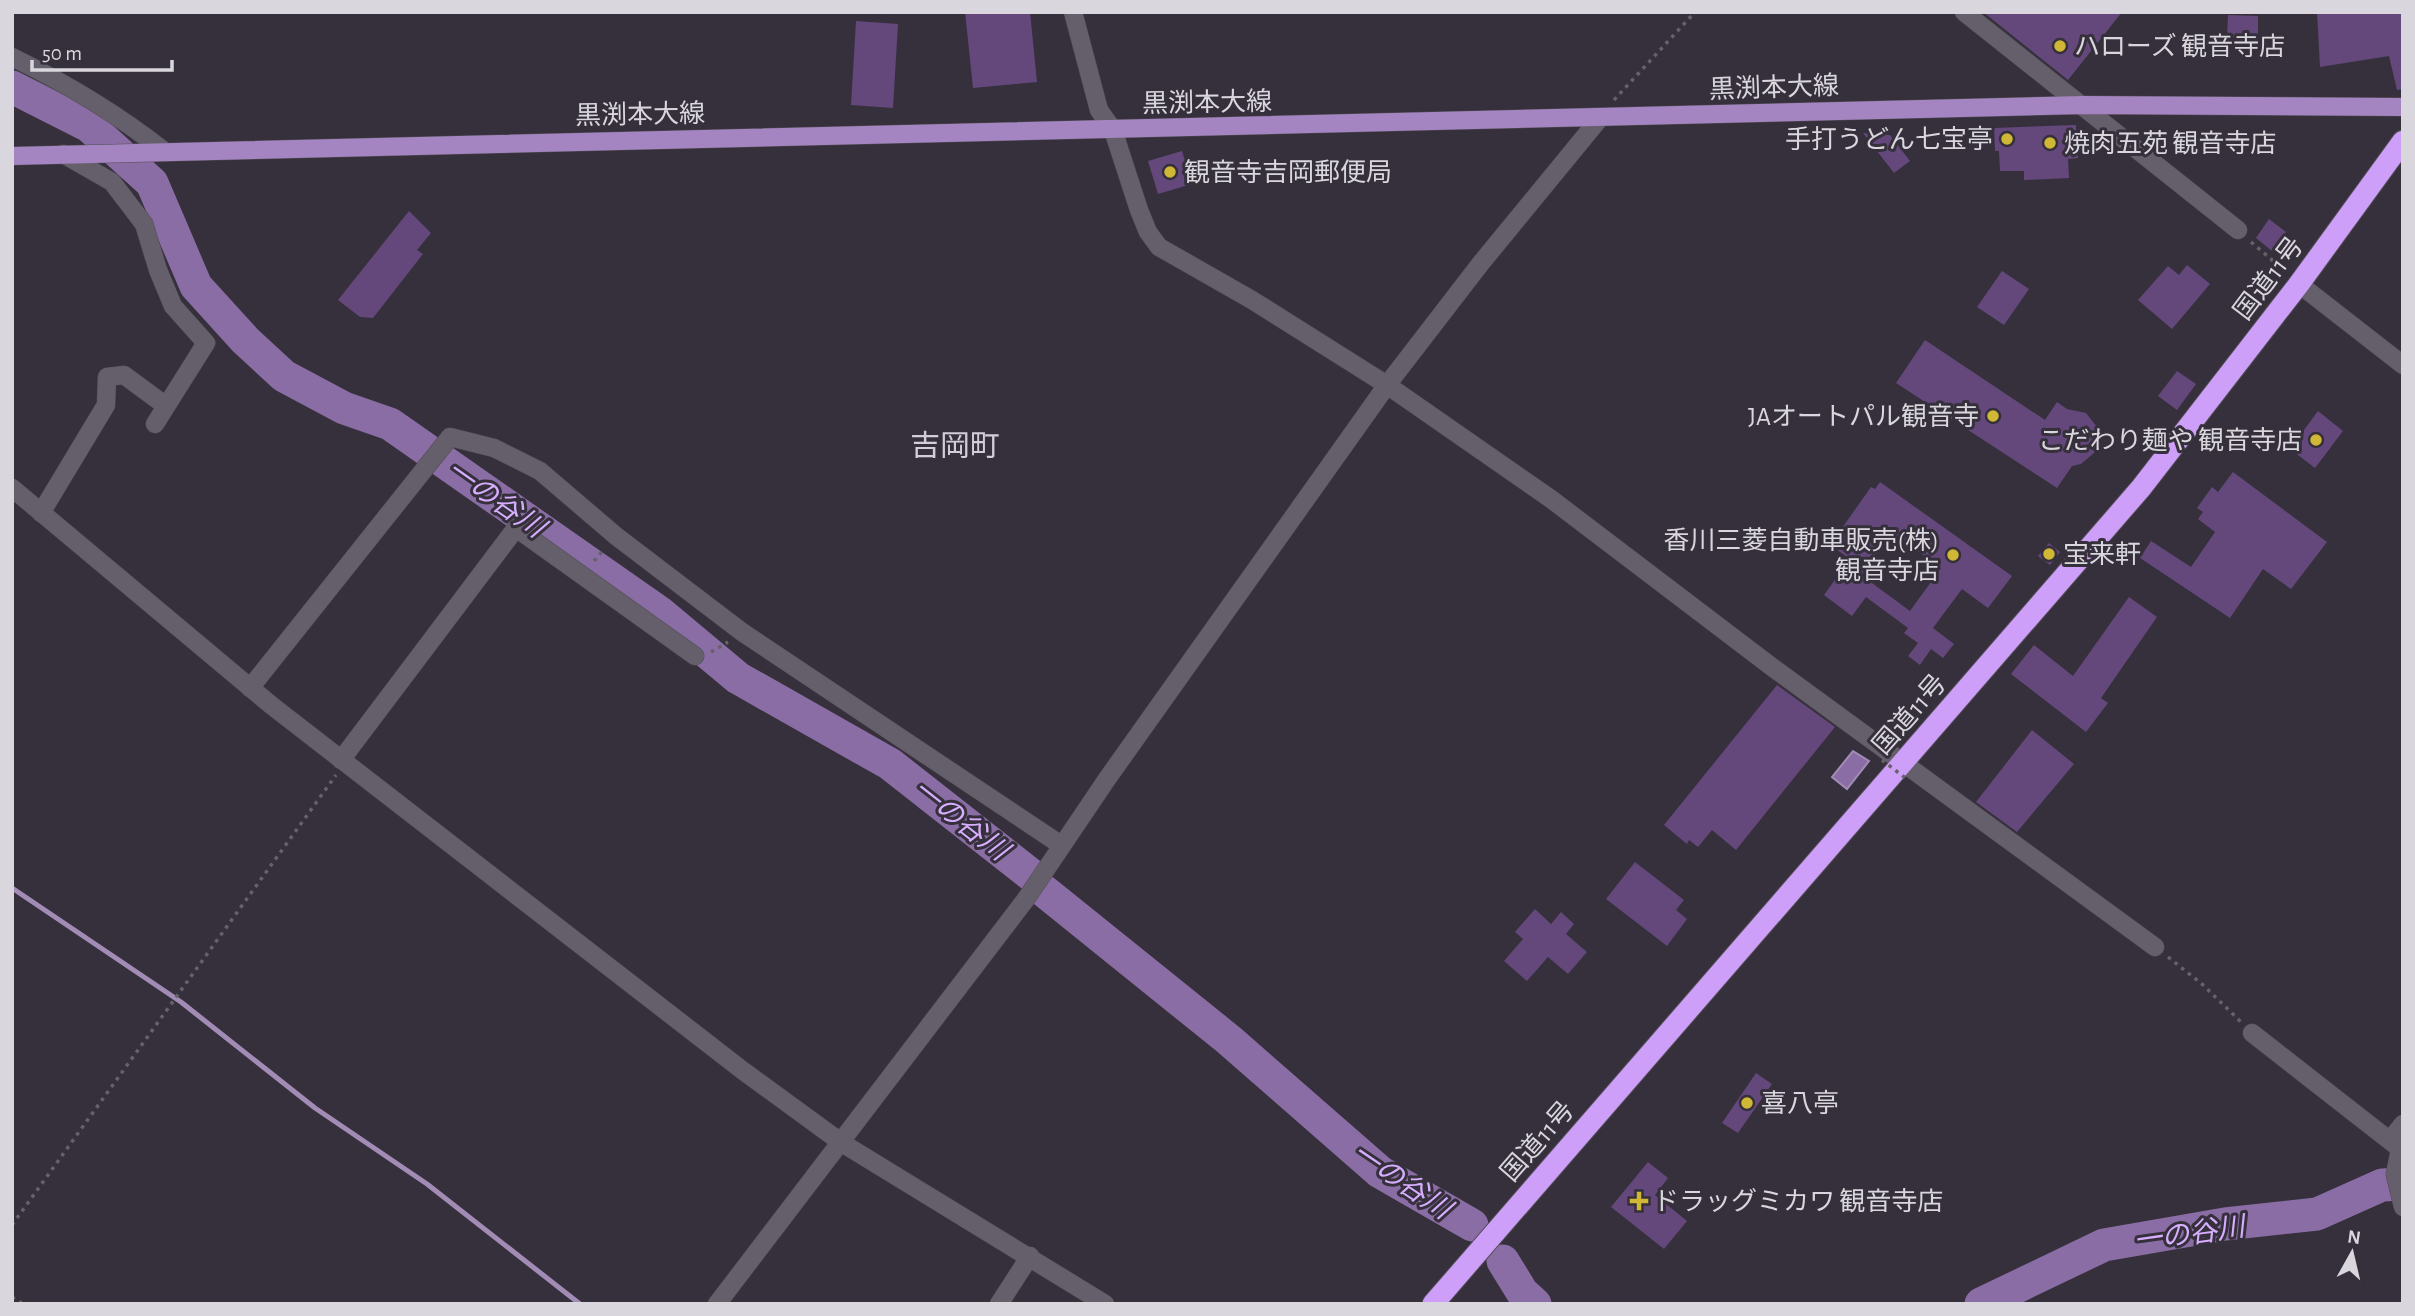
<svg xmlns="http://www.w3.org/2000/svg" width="2415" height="1316" font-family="'Alegreya Sans','Noto Sans JP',sans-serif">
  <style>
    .water { fill: #8a6da4; stroke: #a28cb5; stroke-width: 2 }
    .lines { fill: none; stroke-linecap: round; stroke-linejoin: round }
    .stream { stroke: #a28cb5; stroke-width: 5 }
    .river { stroke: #8a6da4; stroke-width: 33 }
    .building { fill: #64487c; fill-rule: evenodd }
    .minor-casing { stroke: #524d56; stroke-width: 19 }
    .major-casing { stroke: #524d56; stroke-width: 19 }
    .highway-casing { stroke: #524d56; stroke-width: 23 }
    .path { stroke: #66626c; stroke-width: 3.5; stroke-dasharray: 3.5 5; stroke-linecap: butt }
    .minor { stroke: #655f6c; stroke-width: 18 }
    .major { stroke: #a485c1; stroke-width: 18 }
    .highway { stroke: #ce9ff9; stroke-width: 21 }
    .path-bridge { stroke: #66626c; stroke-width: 3.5; stroke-dasharray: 3.5 5; stroke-linecap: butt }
    .poi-dot { fill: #d1b736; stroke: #35303b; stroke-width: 2.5 }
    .labels { text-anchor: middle; stroke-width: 6; stroke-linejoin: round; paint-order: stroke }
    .poi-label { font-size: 26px; fill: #d9d6dd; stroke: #35303b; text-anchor: start }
    .street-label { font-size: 26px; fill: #d9d6dd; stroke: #35303b }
    .water-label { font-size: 28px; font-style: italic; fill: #d7aefe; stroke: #35303b }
    .quarter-label { font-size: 30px; fill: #d3ccda; stroke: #35303b }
  </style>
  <rect width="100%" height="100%" fill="#35303b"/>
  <path class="water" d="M1853,751L1869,761L1847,789L1832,777Z"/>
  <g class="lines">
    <path class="stream" d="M12,888L181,1002L315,1108L427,1184L580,1304"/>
    <path class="river" d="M12,87L89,126L152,183L196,286L245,340L284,376L344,408L390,424L659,612L738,678L890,764L1030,874
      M1044,891L1229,1040L1380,1172L1472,1225
      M1503,1261L1522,1292L1535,1304
      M1981,1304L2104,1245L2225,1224L2317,1214L2382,1185L2403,1184"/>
  </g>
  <path class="building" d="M965,12H1030L1037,82L973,88Z
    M1983,12H2122L2068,80Z
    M2317,12H2403V89L2397,90L2389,56L2320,67Z
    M2228,15L2258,16V38H2227Z
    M856,21L898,24L893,108L851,105Z
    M2076,125L2078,158L2068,159L2069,178L2024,180V171H2000L1999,151H1995L1994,128Z
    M1863,133L1890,135L1910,161L1894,173Z
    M1182,151L1192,184L1158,194L1148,161Z
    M409,211L431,233L417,250L423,254L373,318L360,317L338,300Z
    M2269,219L2286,232L2272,251L2256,238Z
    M2187,265L2210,284L2172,329L2138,300L2168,266L2179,275Z
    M2002,271L2029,289L2004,325L1977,307Z
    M1925,340L2045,420L2057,402L2067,409L2086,413L2097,427L2099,435L2095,452L2081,464L2072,466L2057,488L1896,383Z
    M2177,371L2196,384L2177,410L2158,396Z
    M2318,411L2343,431L2315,468L2290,449Z
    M2233,472L2327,542L2291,589L2263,569L2230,618L2140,558L2151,541L2191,567L2215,532L2198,519L2203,512L2197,508L2212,487L2218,492Z
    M1880,482L2012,576L1988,608L1962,589L1933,628L1954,644L1943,658L1931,649L1920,665L1908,656L1918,643L1904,633L1908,628L1866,597L1852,616L1824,595L1850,559L1830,545L1871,487L1875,489ZM1891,532L1941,568L1910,611L1861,575Z
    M2049,543L2060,552L2050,565L2038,556Z
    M2129,597L2157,617L2101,698L2108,703L2086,732L2011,674L2034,645L2073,676Z
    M1777,685L1835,727L1736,850L1712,830L1698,847L1689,840L1687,844L1664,825Z
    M2032,730L2074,764L2017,832L1976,802Z
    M1635,862L1684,900L1676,910L1687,919L1667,946L1606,899Z
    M1535,909L1551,924L1561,912L1574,924L1566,934L1587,952L1568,974L1548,957L1527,981L1504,961L1523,939L1515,932Z
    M1756,1073L1772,1084L1738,1133L1722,1123Z
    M1648,1162L1668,1178L1655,1195L1687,1221L1664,1249L1611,1207Z"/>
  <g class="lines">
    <g class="minor-casing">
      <path id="minor" d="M1073,12L1099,110L1113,130L1139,210L1148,232L1159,247L1252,300L1387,385L1551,499L1772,667L2155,947
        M1964,12L2238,230
        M12,57C67,84 116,113 164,151
        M63,154L112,182L144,224L158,270L173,306L206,343L155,424
        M2299,284L2403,365
        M12,488L271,705L742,1070L842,1143L1105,1304
        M41,513L106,405L107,377L124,375L166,406
        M250,688L450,437L494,448L540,471L616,536L742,632L1061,845
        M341,760L516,528L695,656
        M2252,1033L2403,1151
        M2391,1139L2403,1124
        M2400,1149L2395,1174L2403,1207
        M717,1304L1026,899L1107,779L1387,385L1481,263L1600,118
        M999,1304L1030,1256"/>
    </g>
    <g class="major-casing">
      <path id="major" d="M12,156L2083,105L2403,107"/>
    </g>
    <g class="highway-casing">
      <path id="highway" d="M1433,1304L2141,488L2299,284L2403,141"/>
    </g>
    <path class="path" d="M1614,100L1695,12
      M2251,242L2285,271
      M594,561L605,548
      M711,652L728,642
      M2168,957L2202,984L2241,1022
      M12,1225L336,775
      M12,1297L23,1304"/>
    <use href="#minor" class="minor"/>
    <use href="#major" class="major"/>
    <use href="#highway" class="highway"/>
    <path class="path-bridge" d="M1882,760L1908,780"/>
  </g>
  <g class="poi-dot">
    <circle cx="2060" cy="46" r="7"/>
    <circle cx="2007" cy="139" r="7"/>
    <circle cx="2050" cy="143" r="7"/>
    <circle cx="1170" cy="172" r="7"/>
    <circle cx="1993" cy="416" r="7"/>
    <circle cx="2316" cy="440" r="7"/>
    <circle cx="2049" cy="554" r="7"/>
    <circle cx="1953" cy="555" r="7"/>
    <circle cx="1747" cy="1103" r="7"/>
    <path d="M1635.5 1190.5h7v7h7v7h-7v7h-7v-7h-7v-7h7z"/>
  </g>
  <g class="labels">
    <g class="poi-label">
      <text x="2074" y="55">ハローズ 観音寺店</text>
      <text x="1993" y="148" text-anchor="end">手打うどん七宝亭</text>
      <text x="2064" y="152">焼肉五苑 観音寺店</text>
      <text x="1184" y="181">観音寺吉岡郵便局</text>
      <text x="1979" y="425" text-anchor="end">JAオートパル観音寺</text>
      <text x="2302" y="449" text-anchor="end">こだわり麺や 観音寺店</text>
      <text x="1939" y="549" text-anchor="end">香川三菱自動車販売(株)<tspan x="1939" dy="30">観音寺店</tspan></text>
      <text x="2063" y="563">宝来軒</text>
      <text x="1761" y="1112">喜八亭</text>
      <text x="1653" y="1210">ドラッグミカワ 観音寺店</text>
    </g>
    <g class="street-label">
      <text transform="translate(1774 87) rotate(-2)" y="9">黒渕本大線</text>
      <text transform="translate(1207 102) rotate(-1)" y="9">黒渕本大線</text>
      <text transform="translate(640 114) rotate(-1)" y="9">黒渕本大線</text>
      <text transform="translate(2268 278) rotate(-53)" y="9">国道11号</text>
      <text transform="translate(1909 714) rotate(-49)" y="9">国道11号</text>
      <text transform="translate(1537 1141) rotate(-49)" y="9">国道11号</text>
    </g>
    <g class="water-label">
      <text transform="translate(496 498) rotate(35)" y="10">一の谷川</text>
      <text transform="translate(961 819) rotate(38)" y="10">一の谷川</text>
      <text transform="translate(1402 1180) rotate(34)" y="10">一の谷川</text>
      <text transform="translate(2189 1233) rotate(-8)" y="10">一の谷川</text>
    </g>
    <g class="quarter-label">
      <text x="955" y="456">吉岡町</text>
    </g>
  </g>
  <rect width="2415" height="1316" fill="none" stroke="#d9d6dd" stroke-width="28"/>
  <g transform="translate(2352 1253) rotate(8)" stroke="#35303b" stroke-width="5" paint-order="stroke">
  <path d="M0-5L12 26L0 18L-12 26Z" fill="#d9d6dd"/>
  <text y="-10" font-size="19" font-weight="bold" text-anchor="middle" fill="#d9d6dd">N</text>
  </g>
  <path d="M32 60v10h140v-10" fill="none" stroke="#d9d6dd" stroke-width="3.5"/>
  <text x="42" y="60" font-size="21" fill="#d9d6dd" stroke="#35303b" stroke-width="5" paint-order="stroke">50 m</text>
</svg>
